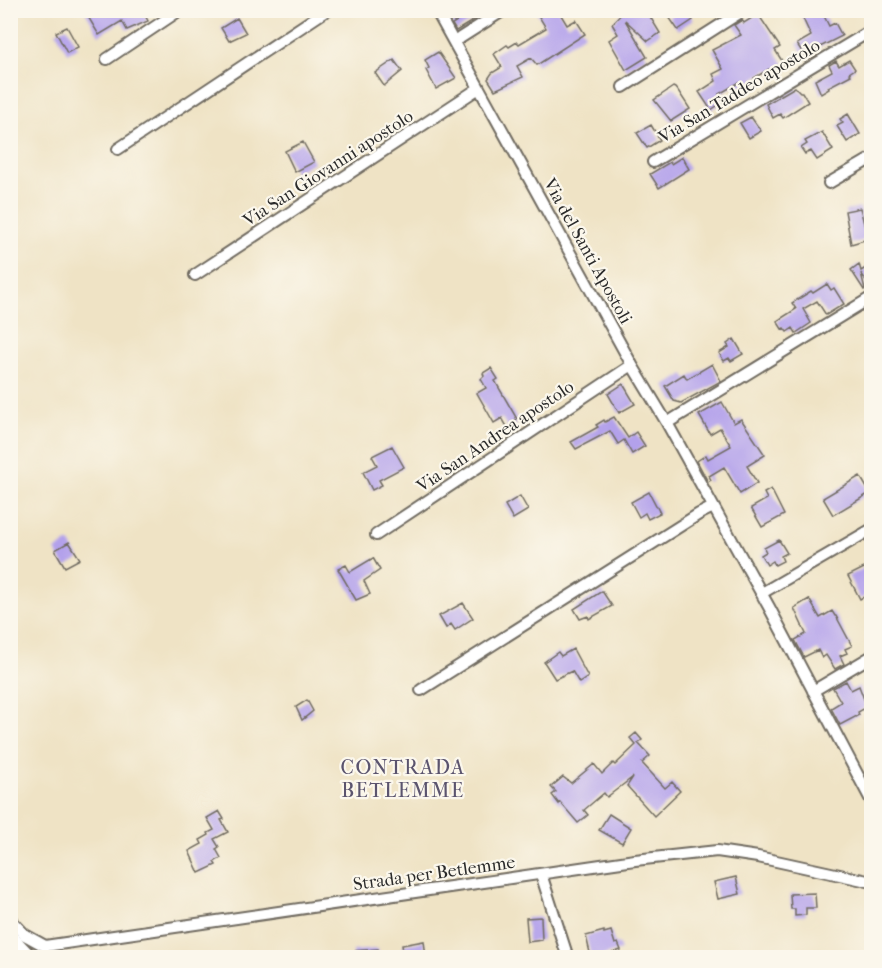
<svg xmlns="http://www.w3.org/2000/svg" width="882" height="968" font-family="'IM FELL French Canon',serif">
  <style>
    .building { fill: #b3a1eb }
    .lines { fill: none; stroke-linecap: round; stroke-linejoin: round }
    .minor-casing { stroke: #706b61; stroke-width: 14 }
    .minor { stroke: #fff; stroke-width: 10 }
    .labels { text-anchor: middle; stroke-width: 4.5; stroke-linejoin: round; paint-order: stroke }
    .street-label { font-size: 18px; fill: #2b2b2b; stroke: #fbf7ec }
    .neighbourhood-label { font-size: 20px; letter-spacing: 1.5px; fill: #5b546e; stroke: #fbf7ec }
  </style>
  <rect width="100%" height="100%" fill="#fbf7ec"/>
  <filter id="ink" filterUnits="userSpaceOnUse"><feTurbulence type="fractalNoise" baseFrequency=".0167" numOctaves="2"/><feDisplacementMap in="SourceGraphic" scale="12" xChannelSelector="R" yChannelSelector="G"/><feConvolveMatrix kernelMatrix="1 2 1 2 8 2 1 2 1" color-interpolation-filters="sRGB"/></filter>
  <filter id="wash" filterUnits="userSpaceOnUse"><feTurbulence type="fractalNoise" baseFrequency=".008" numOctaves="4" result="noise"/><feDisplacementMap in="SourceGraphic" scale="24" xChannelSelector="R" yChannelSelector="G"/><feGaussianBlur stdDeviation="1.35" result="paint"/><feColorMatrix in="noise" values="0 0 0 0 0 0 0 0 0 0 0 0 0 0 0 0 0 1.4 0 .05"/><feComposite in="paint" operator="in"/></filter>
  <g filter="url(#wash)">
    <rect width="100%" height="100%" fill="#efe3c5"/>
    <g id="blocks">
      <path class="building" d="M84,10H142L148,21L127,30L122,21L99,35Z
        M475,10L479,17L456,31L452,24Z
        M535,10H558L567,25L576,20L585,34L537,65L531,58L517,66L523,77L495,90L488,79L492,73L502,67L494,54L507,45L509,47L517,42L519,44L546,28Z
        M625,10H646L660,33L648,41L625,20L647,57L626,70L609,40L618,34L612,24Z
        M672,10H687L693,20L678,30L669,17L674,14Z
        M799,10H821L829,26L835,23L842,36L804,55L797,44L811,36Z
        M758,14L780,47L775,50L784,64L783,68L772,75L769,69L754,78L756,82L748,88L747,85L742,88L738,83L719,94L724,101L711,110L699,92L716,81L713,74L723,69L712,50L741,35L734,25L742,20L744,23Z
        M237,18L246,33L229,41L221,28Z
        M67,27L78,47L67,53L56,32Z
        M438,52L456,78L436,89L426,70L429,68L425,60Z
        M394,60L402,71L384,86L375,73Z
        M849,60L855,69L849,73L851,75L828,87L829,89L821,94L815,80L832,71L829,65L836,61L839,66Z
        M673,87L677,89L690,109L671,121L654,100Z
        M795,87L800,92H802L808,102L783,118L780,114L773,118L766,104Z
        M848,114L860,134L847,142L837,126L843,123L840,119Z
        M751,117L761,131L749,138L740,123Z
        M651,125L660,140L647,148L637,133Z
        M822,132L833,150L817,160L811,151L805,154L801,148L807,144L805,141Z
        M303,142L314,162L295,172L285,151Z
        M682,157L689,169L659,188L650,174L670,162L671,164Z
        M860,208L868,239L851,244L845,211Z
        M859,264L861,271L872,264V289L861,273L865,289L864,290L851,270Z
        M827,284L831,290L834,288L844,304L826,315L817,301L803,309L811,323L796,333L793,328L787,332L784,328L782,329L777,321L796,309L792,303L811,291L813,293Z
        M734,339L743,354L731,361L729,358L724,361L719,353L729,347L727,344Z
        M712,364L721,381L681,403L674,401L665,386L684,374L687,379Z
        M491,368L498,379L495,381L517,419L514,421L517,425L509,430L502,418L494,423L477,393L486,388L481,379L484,376L483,373Z
        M623,384L635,404L619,413L608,394Z
        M722,402L734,423L741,419L765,455L747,466L757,483L740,494L724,467L709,476L711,480L708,482L697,461L706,455L708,459L731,446L720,428L710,434L699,415Z
        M614,417L628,438L636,432L645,446L632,454L624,440L618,444L610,431L576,449L571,442L598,427L596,425L604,420L605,422Z
        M392,446L404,467L379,480L382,485L372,490L363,472L377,465L372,456Z
        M860,476L870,493L833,515L823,498Z
        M771,489L784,515L762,527L751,508L767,499L764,493Z
        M649,492L660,513L648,519L645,513L639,517L631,502Z
        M520,496L528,510L513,519L505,505Z
        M779,540L787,553L781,556L783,561L775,565L773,561L767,565L761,555L766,552L764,548Z
        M69,542L80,559L65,567L55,550Z
        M373,558L380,570L364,581L370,594L356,600L338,569L346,565L350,572Z
        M866,567L872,577V593L860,599L848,576Z
        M602,591L612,606L589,619L588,616L580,619L574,609Z
        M809,599L820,618L832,611L835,616H836L852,646L845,649L847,653L840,656L844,664L835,669L826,655L822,658L818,650L804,657L795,640L806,634L794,608Z
        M463,603L473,618L455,630L451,624L446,628L439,616Z
        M573,649L588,677L579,683L572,671L555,679L544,662L558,652L561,656Z
        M846,681L851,690L859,686L867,707L858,712L859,715L840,725L831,708L841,702L833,688Z
        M307,700L313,711L302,720L296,707Z
        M636,733L642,740L638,743L650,756L642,763L665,788L672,782L680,791L654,816L627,786L633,777L607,797L604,793L584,810L588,815L578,823L560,802L559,804L552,795L556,792L551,787L563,777L571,783L594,764L602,774L613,763L615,765L636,745L630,738Z
        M219,811L224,819L221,820L228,832L214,839L219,847L216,849L221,858L214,862L216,865L199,873L189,851L202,844L200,840L209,835L208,833L214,830L207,818Z
        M609,814L631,828L622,843L599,830Z
        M736,877L740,894L718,899L714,882Z
        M815,893L816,908H806V915L795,916V909H791L790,894Z
        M541,917L542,940L528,942L526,918Z
        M604,931V933L611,931L615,944L618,943L621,950L597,957H591L586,936Z
        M424,941L426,957H404L402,945Z
        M378,949L379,957H353V951Z"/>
    </g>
  </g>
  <g filter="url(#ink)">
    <use href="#blocks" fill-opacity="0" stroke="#706b61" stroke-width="1.5"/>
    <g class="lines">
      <g class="minor-casing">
        <path id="minor" d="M436,10L632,365L667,423L769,607L872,802
          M460,38L504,10
          M107,59L180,10
          M623,87L744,10
          M118,149L327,10
          M653,162L872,30
          M829,183L872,158
          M195,275L479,88
          M667,423L872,297
          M376,535L632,365
          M762,593L872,529
          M421,690L699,514L713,507
          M813,691L872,656
          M541,874L568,958
          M10,919L25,935L45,946L635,860L717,851L758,857L872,882
          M10,934L33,958"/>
      </g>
      <use href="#minor" class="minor"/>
    </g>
  </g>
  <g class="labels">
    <g class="street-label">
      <text transform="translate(739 91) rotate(-31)" y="6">Via San Taddeo apostolo</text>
      <text transform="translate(328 168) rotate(-33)" y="6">Via San Giovanni apostolo</text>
      <text transform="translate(588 251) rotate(61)" y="6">Via del Santi Apostoli</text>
      <text transform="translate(495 436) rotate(-34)" y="6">Via San Andrea apostolo</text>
      <text transform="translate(434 873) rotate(-8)" y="6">Strada per Betlemme</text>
    </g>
    <g class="neighbourhood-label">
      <text x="403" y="774">CONTRADA<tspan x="403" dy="23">BETLEMME</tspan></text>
    </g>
  </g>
  <rect width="882" height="968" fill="none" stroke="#fbf7ec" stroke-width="36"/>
</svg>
